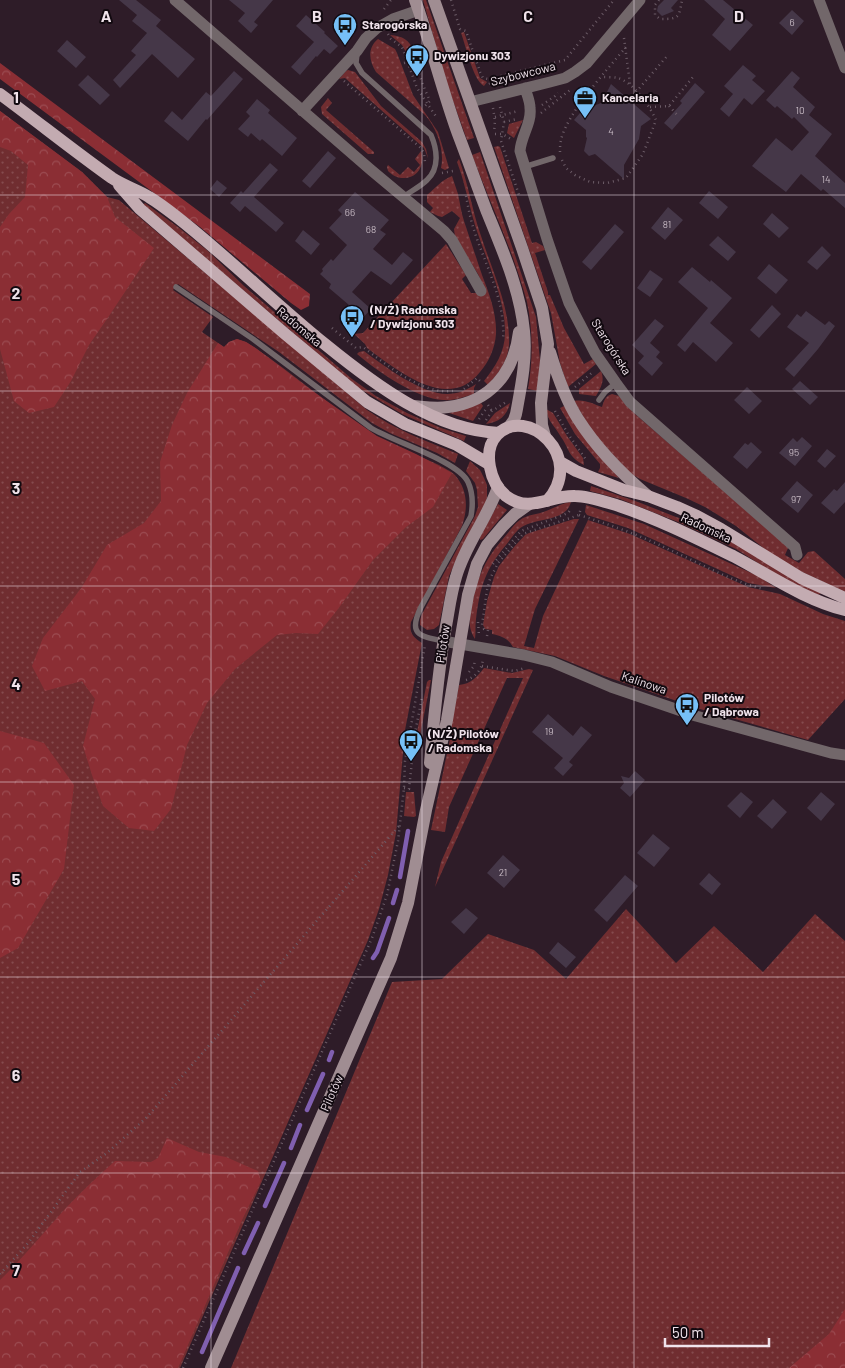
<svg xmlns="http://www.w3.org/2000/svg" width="845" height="1368" font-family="Barlow,sans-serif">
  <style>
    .grass { fill: url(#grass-dots) }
    .forest { fill: url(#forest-crowns) }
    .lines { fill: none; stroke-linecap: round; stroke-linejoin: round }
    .stream { stroke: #805fb0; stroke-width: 4.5 }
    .building { fill: #453748 }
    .path { stroke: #6c5c67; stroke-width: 2.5; stroke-dasharray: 1 4; stroke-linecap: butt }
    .service { stroke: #72676a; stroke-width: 5.5 }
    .minor { stroke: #72676a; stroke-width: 11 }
    .secondary { stroke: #a08d92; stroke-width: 12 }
    .primary { stroke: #c3abb1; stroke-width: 12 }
    .grid { fill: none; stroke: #f0e3eb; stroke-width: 1; stroke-opacity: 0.55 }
    .labels { text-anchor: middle; stroke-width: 4; stroke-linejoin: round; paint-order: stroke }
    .number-label { font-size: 10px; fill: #c5b8c2 }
    .poi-label { font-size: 12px; font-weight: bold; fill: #f0e3eb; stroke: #11090f; text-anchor: start }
    .street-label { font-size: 12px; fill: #f0e3eb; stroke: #11090f }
    .grid-label { font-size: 16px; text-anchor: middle; font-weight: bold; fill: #f0e3eb; stroke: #11090f; stroke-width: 4; stroke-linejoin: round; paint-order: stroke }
  </style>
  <defs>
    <pattern id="grass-dots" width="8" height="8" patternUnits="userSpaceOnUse" patternTransform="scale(1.25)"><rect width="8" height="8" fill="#702d30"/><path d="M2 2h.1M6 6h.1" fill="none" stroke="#854b4e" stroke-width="1.8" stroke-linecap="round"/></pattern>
    <pattern id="forest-crowns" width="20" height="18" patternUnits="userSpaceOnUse" patternTransform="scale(1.25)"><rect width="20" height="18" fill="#8b2e34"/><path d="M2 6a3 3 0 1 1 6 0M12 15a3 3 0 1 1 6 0" fill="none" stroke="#9c4c52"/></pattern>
  </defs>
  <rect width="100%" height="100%" fill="#2e1c28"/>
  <path class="grass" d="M423,0H426L474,138L467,140L447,84Z
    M464,32L480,78L487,82L484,86C473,80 466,46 461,33Z
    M390,35C403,36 409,40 414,51L407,54L402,45Z
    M378,39L395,49L397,53L413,95L438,132L449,168L445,170L441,168C445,151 437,128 425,115L376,72C369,61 367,48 378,39Z
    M348,70L355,72L381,106L422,142L426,149L428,158L424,148L345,78L339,79L346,71Z
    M328,98L332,103L326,110L374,152V154H368L322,114L321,107Z
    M0,111L82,172L107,197L119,200L367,410C395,430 427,441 458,454L455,463L437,453L390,433L372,423L279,352L178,284L173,290L213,317L202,332L224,347L229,342L237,339L246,342C291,371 331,408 376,436C396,448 419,455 439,465C444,468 451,471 455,475C468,490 468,509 462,526L411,622C409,633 413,637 422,643L405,730L396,833L388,875L379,909L368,940L180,1368H0Z
    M523,120L514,138L507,133L509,124Z
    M498,146L500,147L532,243L536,242L543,246L545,250L535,253L548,292V295H550L564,328L584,364L593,359L596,364L568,387L560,363L551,313L494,147Z
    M421,151C428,174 404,187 388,171L387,167L388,165L400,175L408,167L414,172L420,165L415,159Z
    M480,152L536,317L540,361L538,391L528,389C533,360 533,331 527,302C523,287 518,273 513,258C500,223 485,189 472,155Z
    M459,159C468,183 472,209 480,233C491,268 511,308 509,345C508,361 498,374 488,385L484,381C495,367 505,352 505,333C506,299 485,257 475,225C471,213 469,200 465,188C463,179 460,170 457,162Z
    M452,176C454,182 456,188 458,194C460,203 461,212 464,221C470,239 476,257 482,275C489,293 497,314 496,334C495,348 489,362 480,372C448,413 397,370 367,348L365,344L354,334L363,333L446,244L466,275L462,279L471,293H477L485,290L478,274L455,237L454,229L460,218L452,211L442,217L438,216L430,212L433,208L427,202V195C437,187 440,181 452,176Z
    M145,203L178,227L208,251L244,286L352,379L376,396L407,413L441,428L466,436L464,441L402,414L357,387L143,205Z
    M364,351C384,366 421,394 447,394C458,394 467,390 476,384L474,388V394C464,397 454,401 443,400C417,399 377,371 357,354L359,352Z
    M601,371C605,381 601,387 596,396L579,394V389Z
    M612,394L619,396L635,414L787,546L788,548L785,555L799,563L808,552L814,551L845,579V592L798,570L767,551L736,526L705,507L686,498L640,479L630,473L594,434L574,401C585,399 593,404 602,407C604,401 605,396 612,394Z
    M481,403L483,406L473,421L449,413Z
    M510,403C507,416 499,422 486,424L495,413Z
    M564,406L618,477L619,478L598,472L600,468V464L575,434L560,408Z
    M546,409L553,413L567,436L583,458L584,465C568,457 570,450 561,437C555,426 548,422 546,409Z
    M470,461L480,470L484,478L487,485V497L486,502L462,547L449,576L439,625L434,629L427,630L420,625V620L422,614L475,516L478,507L477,490L475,483L466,471Z
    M591,486L638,502L676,517L705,526L821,593L820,594L818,595L780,577L736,549L678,522L620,499L590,491Z
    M571,502C565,524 533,516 518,530C514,534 510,540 506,545C485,570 480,587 476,619C475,626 476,632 475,639C467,626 470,619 472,605C478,574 486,558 507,534C511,529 515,523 520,520C528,514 537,515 546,511C555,508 561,503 571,502Z
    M498,504L507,510L483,539L480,540V537Z
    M586,505L644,524L758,576L776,588L748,583L650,538L628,528L587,515L585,512Z
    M574,519H579L535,609L524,646L534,648L543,616L588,520L630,534L748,587L780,594L823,614L845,621V699L808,740L700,709L604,676L555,656L513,647C508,638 501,636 492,634V630L485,629L483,625L487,601L494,577L499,566L514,547L525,535L529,533Z
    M484,668L512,673L529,669L533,670L435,887L441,862L523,678H507L449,807L445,832L431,830L450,739L449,737L459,685C471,684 477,677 484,668Z
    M429,680H431L420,735L417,732L427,682Z
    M406,792H414L416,816L414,817L404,816Z
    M626,909L676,963L714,926L763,972L815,914L845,941V1368H231L392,982L442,979L488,934L534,950L566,979Z"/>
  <path class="forest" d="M0,63L310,294L309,306L301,310L291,303L200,227L0,79Z
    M0,111L82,172L107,197L115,217L154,248L109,316L89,345L71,381L54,407L29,413L14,401L0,349V227L9,214L25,197L28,165L11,151L0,147Z
    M237,339L246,342L257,349L311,390L377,436L416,454L452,473L433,507L406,527L373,560L338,609L318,634L296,633L277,635L235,669L207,703L187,745L171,809L154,831L129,828L103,806L92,775L83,746L95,699L82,681L45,691L32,666L43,638L82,587L107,545L144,523L161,501L160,462L172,425L187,393L218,343L224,347L229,342Z
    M0,731L44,743L74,785L64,869L18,948L0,958Z
    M167,1138L199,1152L226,1157L258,1171L261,1181L243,1218L178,1368H0V1280C23,1258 43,1233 65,1209C81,1192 98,1176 115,1161L151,1162L158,1158Z
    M845,1309V1368H789L829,1334Z"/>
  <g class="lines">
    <path class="stream" d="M400,877L408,831
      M393,903L397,890
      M373,958L377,952L389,918
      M329,1060L332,1052
      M307,1110L323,1074
      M291,1148L300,1125
      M265,1206L284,1163
      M244,1253L258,1223
      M202,1352L238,1268"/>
  </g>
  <path class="building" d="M119,0H136L161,20L156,26L195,59L178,78L152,54L120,88L113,80L136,55L131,51L147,33L132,21L137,15Z
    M229,0H273L254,22L258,25L251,33L238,21L245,13Z
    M664,0H678L671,8L674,11L662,16L657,11L658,6Z
    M704,0H723L753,25L730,51L712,35L725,19Z
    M792,10L804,21L792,35L779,23Z
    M306,15L325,32L324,33L338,46L330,54L324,49L317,57L316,56L300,75L291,67L314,42L296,26Z
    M67,40L86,57L76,68L57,51Z
    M743,65L756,76L752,80L765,91L752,105L744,98L729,117L720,109L733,94L724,86Z
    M234,71L243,79L207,120L206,119L188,141L164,121L172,111L182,120L206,92L211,96Z
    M792,71L800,78L793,87L815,107L809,115L832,134L815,156L845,183V208L823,189L821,191L801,174L786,192L752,166L776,138L792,151L809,132L794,117L792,119L777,106L775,108L766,100Z
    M88,75L110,95L100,105L78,85Z
    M695,83L705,92L672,130L664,123L682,103L680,101Z
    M611,84L651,119L641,126L639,139L624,165V179L595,154L589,156L584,151L587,138L586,137V130L574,120L580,113V108L585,109L601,103L602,99L604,98Z
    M257,99L270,110L268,113L297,138L282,156L262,139L260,141L251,133L248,137L238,129L250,116L246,112Z
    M328,151L336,158L310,188L302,181Z
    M270,163L278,170L254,197L284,223L276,232L245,206L240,212L230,203L241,191L243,193Z
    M217,180L227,188L219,197L210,189Z
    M709,191L728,207L718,219L699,203Z
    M355,192L389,220L380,230L386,234L373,249L392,265L403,252L413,260L391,285L371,271L352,292L371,309L358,323L344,310L349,305L329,288L331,284L320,274L323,271L322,269L331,259L333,261L347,245L329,228L342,214L338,210Z
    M668,207L683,220L665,240L651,228Z
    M772,213L789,228L779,238L763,224Z
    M615,224L624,232L591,270L582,262Z
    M303,230L320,244L311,255L295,241Z
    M718,236L736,252L728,261L709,245Z
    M822,246L831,255L817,270L807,262Z
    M769,264L788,280L776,294L757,278Z
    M692,267L710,282L711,280L732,298L710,323L733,343L716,362L693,342L685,352L677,345L708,308L678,282Z
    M650,270L663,279L650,297L637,288Z
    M772,305L781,314L759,338L750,330Z
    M806,311L825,325L829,321L835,326L818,349L794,377L785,369L809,343L787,327L797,314L801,317Z
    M655,319L664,326L650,343L660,352L656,357L663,363L652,376L638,363L644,356L632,345Z
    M800,381L818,397L810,405L792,389Z
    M747,387L762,401L749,414L734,400Z
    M802,437L812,446L795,466L779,453L793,438L797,442Z
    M751,442L762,452L747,469L733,457L745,443L748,445Z
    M827,449L836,456L825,468L817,461Z
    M797,481L813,495L798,513L781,499Z
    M845,482V502L834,514L821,503L834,489L837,491Z
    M548,714L573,736L581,726L592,735L569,762L573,765L563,776L554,768L563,758L532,732Z
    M635,771L645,780L630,797L620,788L624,783L621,776L629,778Z
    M741,792L753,802L740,818L727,806Z
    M821,792L835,804L821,821L807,808Z
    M773,799L787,812L772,829L757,816Z
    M653,834L670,848L654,867L637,853Z
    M503,855L520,870L504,888L487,873Z
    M709,873L721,884L712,895L699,884Z
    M625,875L638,886L607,922L594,910Z
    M466,908L478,918L464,934L451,922Z
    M558,942L576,957L566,968L549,953Z"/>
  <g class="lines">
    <path class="path" d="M451,0L460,29L466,31L480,72L483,78L488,79L565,60L614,0
      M659,0L655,5V15L660,19C679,19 679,18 682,0
      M384,9L391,0
      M388,34L391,39L402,47L417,88L437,118
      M624,38L630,84
      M404,63L414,60L425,90L430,101L424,107
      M344,81L422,149L424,154L425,162
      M489,84L494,81L536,71
      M636,92L668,55
      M542,105L555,96L558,93
      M669,106L679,117
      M500,107L504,122L501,141L520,198
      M650,107L669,106L693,77
      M493,108L495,121L494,132
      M541,113L570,90
      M495,117L518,111
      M504,122L517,119
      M495,134H502L511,139
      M560,152C560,148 560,144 561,140C567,113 607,70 626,47
      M562,160L566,168L575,175L590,182L607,183L626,178L643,154L656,120C649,105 634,83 618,78C613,77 606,77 601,77
      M442,173L453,171
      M466,196C468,206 470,217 473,227C484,263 506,300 503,340
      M332,328L356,348L363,347C387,365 422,395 453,391
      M575,387L594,371
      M464,389L477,378L480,381
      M488,405L492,411
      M555,411L568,434L587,461
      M479,419L486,409
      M486,420L492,411L506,402
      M579,515C611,525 642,536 672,551C702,564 732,582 764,589
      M493,564L521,531L568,513L571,509
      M478,622L479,636
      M487,636L488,630L484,629L482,625L487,590L490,579L498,563L523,534L579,515L581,508
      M482,666L515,671L525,668
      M469,672L474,666L475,659
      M466,680C476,677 482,669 483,659
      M404,788L409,789L415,733L422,697
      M0,1274L29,1242L80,1172L107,1153L147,1117L399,826
      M183,1368L372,938L387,895L398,841L404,788L405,761L425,645"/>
    <path class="service" d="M357,54L356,63L362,73L431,135C437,149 440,168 427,180C420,187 411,191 403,197
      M524,167L553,158
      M176,287L253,339L371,428C394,442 458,461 468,482C473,493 473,505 471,516L421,607C408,634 418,636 443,641
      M599,400L605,392L616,383"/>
    <path class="minor" d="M175,0L371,170L444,231L452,240L481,291
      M819,0L845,68
      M525,88C527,95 530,101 530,108C532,123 521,136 520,151L547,239L569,303L595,353L616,383L630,402L795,547L797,555
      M470,102L550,82L565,78L575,72L587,63L640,0
      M302,111L357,51L366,38L377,28L393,19L419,10
      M443,641L524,655L552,662L611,687L696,716L831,753L845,755"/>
    <path class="secondary" d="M415,0C431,44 442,90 458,134C468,160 477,186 487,212C503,251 520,290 524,331C527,359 521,387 516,414L514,420L509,427
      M434,0L522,248L542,308L548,344L541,403L542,425L545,436
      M550,352C557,375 565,399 578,419C597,449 622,474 648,496
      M413,406C425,407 436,409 448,407C490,402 514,373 519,332
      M430,763C434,717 438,671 446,626C449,610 451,593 456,577C465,545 487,519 498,487
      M211,1368L391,958L408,903L426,810L447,720L468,595L477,564L487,545L503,526L515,514L529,504"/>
    <path class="primary" d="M0,94C38,122 74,151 112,178C124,186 138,190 149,197C159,203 168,210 177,217C229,258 275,304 326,345C374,384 434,430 499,433
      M119,185L140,209L284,333L367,402L405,424L457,445L489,464
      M560,462L576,471L624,490L648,496L677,507L697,516L721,529L801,578L845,598
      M547,501C587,457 526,404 497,435C482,451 490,483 506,496C530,514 549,495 575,496C589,496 605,502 619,506C658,519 696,538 733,556C769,575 805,600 845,610"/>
  </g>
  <path class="grid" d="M211,0V1368M422,0V1368M634,0V1368M0,195H845M0,391H845M0,586H845M0,782H845M0,977H845M0,1173H845"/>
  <defs>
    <g id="bus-pin" transform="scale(1.25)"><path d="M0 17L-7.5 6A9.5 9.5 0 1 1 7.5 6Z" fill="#76c0f7" stroke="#11090f"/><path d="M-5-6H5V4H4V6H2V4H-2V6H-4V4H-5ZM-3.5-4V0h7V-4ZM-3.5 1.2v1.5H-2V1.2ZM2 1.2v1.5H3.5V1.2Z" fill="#111"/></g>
    <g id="office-pin" transform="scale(1.25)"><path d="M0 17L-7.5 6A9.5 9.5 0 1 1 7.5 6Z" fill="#76c0f7" stroke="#11090f"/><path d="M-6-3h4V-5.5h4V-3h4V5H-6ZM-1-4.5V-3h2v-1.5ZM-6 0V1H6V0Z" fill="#111"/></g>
  </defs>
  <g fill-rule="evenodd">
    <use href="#bus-pin" x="345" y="25"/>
    <use href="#bus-pin" x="417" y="56"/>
    <use href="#office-pin" x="585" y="98"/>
    <use href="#bus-pin" x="352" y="317"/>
    <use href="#bus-pin" x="687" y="705"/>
    <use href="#bus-pin" x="411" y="741"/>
  </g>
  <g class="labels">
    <g class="number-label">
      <text x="792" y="26">6</text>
      <text x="800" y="114">10</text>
      <text x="611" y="135">4</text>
      <text x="826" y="183">14</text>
      <text x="350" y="216">66</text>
      <text x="667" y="228">81</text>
      <text x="371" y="233">68</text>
      <text x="794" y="456">95</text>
      <text x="796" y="503">97</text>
      <text x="549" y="735">19</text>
      <text x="503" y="876">21</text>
    </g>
    <g class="poi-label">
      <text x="362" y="29">Starogórska</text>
      <text x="434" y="60">Dywizjonu 303</text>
      <text x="602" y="102">Kancelaria</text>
      <text x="370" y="314">(N/Ż) Radomska<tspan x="370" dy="14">/ Dywizjonu 303</tspan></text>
      <text x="704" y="702">Pilotów<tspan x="704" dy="14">/ Dąbrowa</tspan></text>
      <text x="428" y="738">(N/Ż) Pilotów<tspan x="428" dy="14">/ Radomska</tspan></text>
    </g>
    <g class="street-label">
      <text transform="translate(523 74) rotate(-14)" y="4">Szybowcowa</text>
      <text transform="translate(299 327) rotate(40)" y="4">Radomska</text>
      <text transform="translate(611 347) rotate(58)" y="4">Starogórska</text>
      <text transform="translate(706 528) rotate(25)" y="4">Radomska</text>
      <text transform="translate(443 644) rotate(-81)" y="4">Pilotów</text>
      <text transform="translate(644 683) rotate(19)" y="4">Kalinowa</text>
      <text transform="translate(332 1093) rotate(-66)" y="4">Pilotów</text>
    </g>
  </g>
  <g class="grid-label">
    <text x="106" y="22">A</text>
    <text x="317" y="22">B</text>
    <text x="528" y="22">C</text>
    <text x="739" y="22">D</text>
    <text x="16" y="103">1</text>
    <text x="16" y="299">2</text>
    <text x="16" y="494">3</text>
    <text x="16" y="690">4</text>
    <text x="16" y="885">5</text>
    <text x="16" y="1081">6</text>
    <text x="16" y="1276">7</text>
  </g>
  <path d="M665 1338v8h104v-8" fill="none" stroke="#f0e3eb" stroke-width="2.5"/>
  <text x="672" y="1338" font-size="15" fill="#f0e3eb" stroke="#11090f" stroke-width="4" paint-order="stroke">50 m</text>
</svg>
